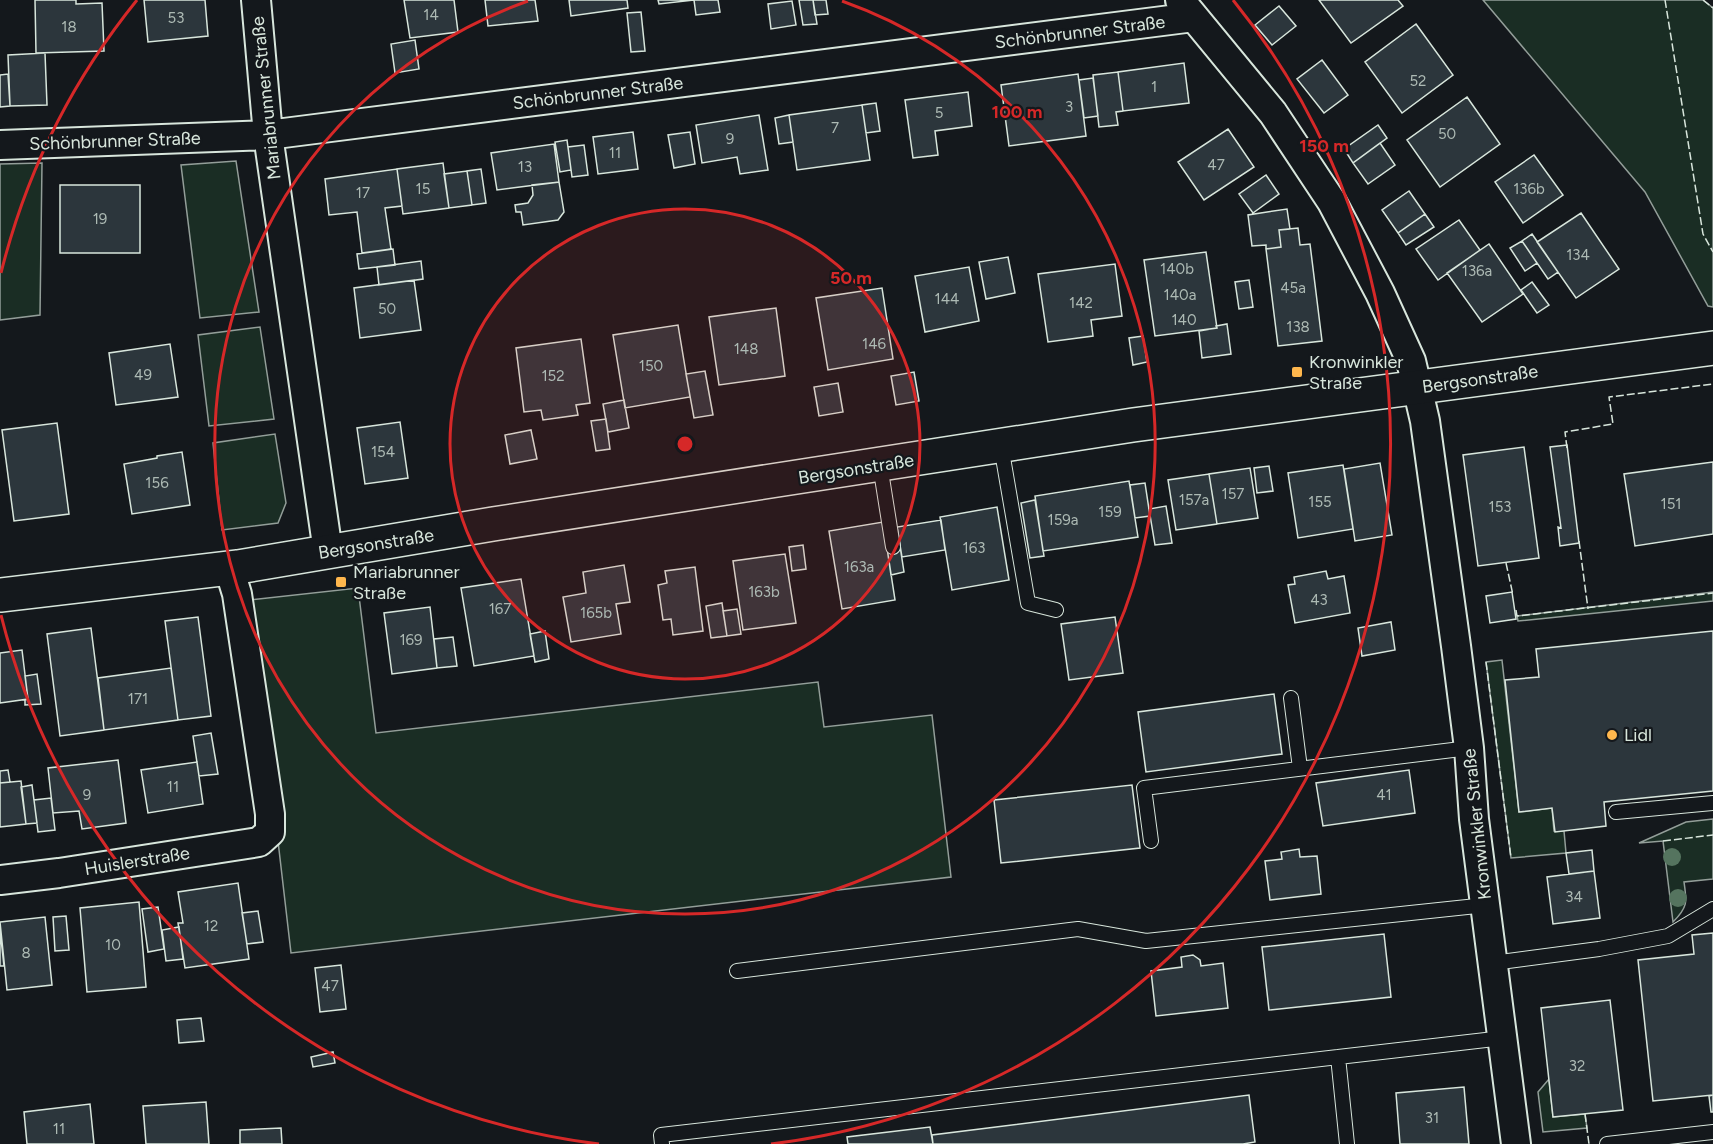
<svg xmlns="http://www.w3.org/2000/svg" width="1713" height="1144" font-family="Figtree,sans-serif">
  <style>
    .green { fill: #1a2d24; stroke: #939e99; stroke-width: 1.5 }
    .building { fill: #2c363c; stroke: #d8e6dc; stroke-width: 1.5 }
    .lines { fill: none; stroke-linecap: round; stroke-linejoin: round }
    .lane-casing { stroke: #d8e6dc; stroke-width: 16 }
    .street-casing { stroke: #d8e6dc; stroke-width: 32 }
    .secondary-casing { stroke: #d8e6dc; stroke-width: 36 }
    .lane { stroke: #14181c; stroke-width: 14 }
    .street { stroke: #14181c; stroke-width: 28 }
    .secondary { stroke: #14181c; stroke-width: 33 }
    .fence { stroke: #d8e6dc; stroke-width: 1.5; stroke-dasharray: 8 3; stroke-linecap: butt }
    .tree { fill: #55745f }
    .ring { fill: none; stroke: #d62828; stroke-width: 3 }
    .poi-dot { fill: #ffb74d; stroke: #14181c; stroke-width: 2 }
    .labels { text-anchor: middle; stroke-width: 4.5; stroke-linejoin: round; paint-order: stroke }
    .number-label { font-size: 15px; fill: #adbab4 }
    .street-label { font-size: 18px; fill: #d8e6dc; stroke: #14181c }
    .poi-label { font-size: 18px; fill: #d8e6dc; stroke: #14181c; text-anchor: start }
    .centre { fill: #d62828; stroke: #14181c; stroke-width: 3 }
    .ring-label { font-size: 18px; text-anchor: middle; font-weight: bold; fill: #d62828; stroke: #14181c; stroke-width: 4.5; stroke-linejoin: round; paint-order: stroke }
  </style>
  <rect width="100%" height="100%" fill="#14181c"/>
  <path class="green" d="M1483,0H1703L1713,8V307L1708,306L1645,192Z
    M236,161L259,312L200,318L181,165Z
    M42,163L40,315L0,320V164Z
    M260,327L274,419L209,426L198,335Z
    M275,434L286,503L278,523L222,530L213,443Z
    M358,588L376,733L818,682L824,727L932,715L951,877L291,953L250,600Z
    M1713,592V601L1518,621L1517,616Z
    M1502,660L1519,812L1552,808L1554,831H1564L1566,853L1511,858L1486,662Z
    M1713,819V879L1684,882C1687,902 1688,907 1673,922L1663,841L1639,843L1686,822Z
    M1549,1079L1553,1117L1585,1114L1587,1128L1543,1132L1538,1092Z"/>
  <path class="building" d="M35,0H76V4L102,3L104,51L36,53Z
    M144,0H205L208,36L148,42Z
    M404,0H454L458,32L410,38Z
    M485,0H535L538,21L488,26Z
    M569,0H627L628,8L571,16Z
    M658,0H694L659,4Z
    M694,0H718L720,12L696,15Z
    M799,0H813L817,24L803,25Z
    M813,0H826L828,14L815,15Z
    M1319,0H1398L1403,6L1351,43Z
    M792,1L796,25L771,29L768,4Z
    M1279,6L1296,26L1272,45L1255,25Z
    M641,12L645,51L631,52L627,13Z
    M1416,24L1453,75L1402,113L1365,62Z
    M415,40L419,69L395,73L391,44Z
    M45,53L47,105L10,106L8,55Z
    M1322,60L1348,95L1324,113L1297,79Z
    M1184,63L1189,103L1123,111L1118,72Z
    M1118,72L1123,111L1116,112L1118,125L1099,127L1093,75Z
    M8,74L10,106L0,107V75Z
    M1078,74L1086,136L1009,146L1001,85Z
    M1093,78L1098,116L1084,118L1079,80Z
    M968,92L972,126L935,131L938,155L913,158L905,100Z
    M1467,97L1500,144L1440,187L1407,140Z
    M876,103L880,131L866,133L862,105Z
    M862,105L870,160L797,170L789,115Z
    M759,115L768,170L740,174L737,157L702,163L696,125Z
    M789,115L793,142L779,144L775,118Z
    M1378,125L1387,138L1353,163L1344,149Z
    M1228,129L1254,167L1204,200L1178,162Z
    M633,132L638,169L598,174L593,137Z
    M690,132L695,164L674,168L668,135Z
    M567,140L571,170L560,172L555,142Z
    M1380,143L1395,165L1368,184L1353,163Z
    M554,144L559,182L497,190L491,153Z
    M584,145L588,175L572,177L568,147Z
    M1534,155L1563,195L1523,223L1495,182Z
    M443,163L449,208L403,214L397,169Z
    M397,169L402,206L385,208L391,249L362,253L357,212L329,215L325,179Z
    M481,169L486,203L472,205L467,171Z
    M467,171L472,205L449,208L444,174Z
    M1266,175L1279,194L1253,213L1239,194Z
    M559,182L564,212L558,220L523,225L521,212H516L515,205L528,203L533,195L532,185Z
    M60,185H140V253H60Z
    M1409,191L1425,214L1398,233L1382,210Z
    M1287,209L1290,229L1279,230L1281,247L1266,249V245L1252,246L1248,215Z
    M1581,213L1619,269L1576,298L1537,242Z
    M1425,214L1434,227L1406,245L1398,233Z
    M1459,220L1480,250L1438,280L1416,249Z
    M1298,228L1300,245L1310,244L1322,341L1278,346L1266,249L1281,247L1279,230Z
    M1532,234L1558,272L1548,279L1522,241Z
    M1522,241L1537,263L1525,271L1510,248Z
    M1489,244L1523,294L1482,322L1447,273Z
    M393,249L395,265L359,269L357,254Z
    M1206,252L1217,328L1155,336L1144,260Z
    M1008,257L1015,293L986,299L979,262Z
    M421,261L423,279L379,285L377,267Z
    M1115,264L1122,316L1091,320L1093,336L1048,342L1038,274Z
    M969,267L979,321L925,332L915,276Z
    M414,280L421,330L360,338L354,288Z
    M1249,280L1253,307L1239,309L1235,282Z
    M1532,282L1549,305L1537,313L1521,290Z
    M882,288L893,359L828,370L816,298Z
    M776,308L785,376L719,385L709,317Z
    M1227,324L1231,354L1202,358L1199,331L1217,328L1216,326Z
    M678,325L690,397L625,408L613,335Z
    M1143,336L1147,362L1133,365L1129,338Z
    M581,339L590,403L576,405L578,415L543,420L541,410L524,412L516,348Z
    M170,344L178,397L116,405L109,353Z
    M705,371L713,415L694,418L686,374Z
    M914,372L919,401L896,405L891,376Z
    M838,383L843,412L819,416L814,387Z
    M624,400L629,428L608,432L603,404Z
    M606,419L610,449L596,451L591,421Z
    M400,422L408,478L365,484L357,428Z
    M57,423L69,514L14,521L2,430Z
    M531,430L537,459L510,464L505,435Z
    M1567,445L1579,543L1560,546L1558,527L1561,528L1550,447Z
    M1524,447L1539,558L1478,566L1463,455Z
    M182,452L190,505L132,514L124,464L157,458V456Z
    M1713,462V534L1635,546L1624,474Z
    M1380,463L1392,535L1355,541L1344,469Z
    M1343,465L1353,529L1298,538L1288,473Z
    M1269,466L1273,491L1257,493L1254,468Z
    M1250,468L1258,518L1217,524L1209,474Z
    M1209,474L1217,524L1176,530L1168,480Z
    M1129,481L1138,537L1043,551L1035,496Z
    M1145,483L1150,516L1135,518L1130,485Z
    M1035,500L1044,556L1030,558L1021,503Z
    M1166,506L1172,543L1155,545L1149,509Z
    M997,507L1009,580L952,590L940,517Z
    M941,520L945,550L902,557L897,527Z
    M883,522L895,600L842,609L829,531Z
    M803,545L806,569L792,571L789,547Z
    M900,546L904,572L891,575L887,548Z
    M785,554L796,623L743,630L733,561Z
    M624,565L630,602L616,604L621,634L571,642L563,597L586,593L583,572Z
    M695,567L703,631L673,635L671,619L663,620L658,585L667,583L665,571Z
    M1326,571L1328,579L1344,576L1350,613L1295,623L1288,585L1295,584L1294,577Z
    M521,579L534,656L474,666L461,588Z
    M1512,592L1516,619L1490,623L1486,596Z
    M722,603L727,636L711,638L706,606Z
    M430,607L437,668L392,674L384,613Z
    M737,609L741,634L727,636L723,611Z
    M198,617L211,716L178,720L165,621Z
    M1115,617L1123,673L1069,680L1061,624Z
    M1391,622L1395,650L1362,656L1358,628Z
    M91,628L104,730L60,736L47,634Z
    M545,631L549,659L535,662L530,634Z
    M1713,631V791L1604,802L1606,826L1555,832L1552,808L1519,812L1505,680L1539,677L1536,649Z
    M453,637L457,666L437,668L434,639Z
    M22,650L28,699L0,703V653Z
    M171,668L178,720L104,730L98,678Z
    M37,674L41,704L25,705V700L28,699L25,676Z
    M1274,694L1282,754L1146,772L1138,712Z
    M211,733L218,774L199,776L193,736Z
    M118,760L126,823L82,829L79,811L53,813L48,768Z
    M197,762L203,804L148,813L141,770Z
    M8,770L10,782L0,783V771Z
    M1409,770L1415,813L1323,826L1316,783Z
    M21,781L26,824L0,827V783Z
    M32,785L37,823L26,824L21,787Z
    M1132,785L1140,848L1001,863L994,800Z
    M51,798L55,830L38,832L34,800Z
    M1299,849L1300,857L1317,856L1321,894L1270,900L1265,861L1282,859L1281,852Z
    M1592,850L1594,871L1569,874L1566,853Z
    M1594,871L1600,918L1553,924L1547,877Z
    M238,883L249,959L185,968L178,923H183L178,892Z
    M139,902L146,987L87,992L80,908Z
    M158,907L164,949L148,952L142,909Z
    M258,911L263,942L247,944L242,913Z
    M66,916L69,950L55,951L53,917Z
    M45,917L52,985L7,990L0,922Z
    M179,927L183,959L166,961L162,930Z
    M0,930L4,966H0Z
    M1713,933V1095L1653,1101L1638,960L1694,954L1692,935Z
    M1384,934L1391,997L1269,1010L1262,947Z
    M1193,955L1200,960L1201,966L1223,963L1228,1008L1156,1016L1151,971L1182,967L1181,957Z
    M341,965L346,1009L320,1012L315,968Z
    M1610,1000L1623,1110L1553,1117L1541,1008Z
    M201,1018L204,1041L179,1043L177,1020Z
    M333,1052L335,1063L313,1067L311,1057Z
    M1464,1087L1469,1144H1400L1396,1093Z
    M1249,1095L1255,1142L1243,1144H933L932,1135Z
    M1713,1095V1112H1711L1709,1096Z
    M206,1102L209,1144H146L143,1106Z
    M90,1104L94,1144H27L24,1112Z
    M930,1127L933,1144H848L847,1137Z
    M281,1128L282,1144H240V1130Z"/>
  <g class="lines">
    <g class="lane-casing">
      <path id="lane" d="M1001,446L1028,603L1056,610
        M880,465L893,547
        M1291,698L1300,768
        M1616,812L1713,803
        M1151,841L1144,788L1469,748
        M1493,963L1599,949L1668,936L1713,909
        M737,971L1078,929L1146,941L1486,905
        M1338,1057L1347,1144
        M662,1144L661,1135L1503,1038
        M1607,1144L1713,1132"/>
    </g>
    <g class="street-casing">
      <path id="street" d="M256,0L268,135L328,552
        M1180,0L1273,113L1332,202L1380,293L1411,361L1425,421L1456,646L1469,748L1474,819L1516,1144
        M0,145L268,135L1194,17
        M0,880L59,873L259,842L270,832V814L237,594L229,568"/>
    </g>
    <g class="secondary-casing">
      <path id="secondary" d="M0,595L238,567L493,524L1133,425L1713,348"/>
    </g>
    <use href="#lane" class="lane"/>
    <use href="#street" class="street"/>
    <use href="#secondary" class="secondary"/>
    <path class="fence" d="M1665,0L1703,234L1713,252
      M1703,0L1713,8
      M1567,448L1565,432L1613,424L1609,397L1713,384
      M1579,541L1588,609
      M1506,563L1513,595
      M1516,610L1517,616L1713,593
      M1486,662L1511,858
      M1663,841L1713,835
      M1585,1114L1589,1144"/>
  </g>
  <g class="tree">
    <circle cx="1672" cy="857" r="9"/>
    <circle cx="1678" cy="898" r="9"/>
  </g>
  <circle cx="685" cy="444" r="235" fill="#d62828" fill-opacity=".12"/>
  <g class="ring">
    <circle cx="685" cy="444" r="235"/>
    <path d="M842 1A470 470 0 1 1 528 1"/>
    <path d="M599 1144A705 705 0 0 1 1 615M1 273A705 705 0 0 1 137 0M1233 0A705 705 0 0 1 771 1144"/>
  </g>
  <g class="poi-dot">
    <rect x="1291" y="366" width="12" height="12" rx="3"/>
    <rect x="335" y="576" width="12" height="12" rx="3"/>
    <circle cx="1612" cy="735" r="6"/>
  </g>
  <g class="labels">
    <g class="number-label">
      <text x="431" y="20">14</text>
      <text x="176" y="23">53</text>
      <text x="69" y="32">18</text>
      <text x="1418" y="86">52</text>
      <text x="1154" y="92">1</text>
      <text x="1069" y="112">3</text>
      <text x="939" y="118">5</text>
      <text x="835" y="133">7</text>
      <text x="1447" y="139">50</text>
      <text x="730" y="144">9</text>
      <text x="615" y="158">11</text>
      <text x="1216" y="170">47</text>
      <text x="525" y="172">13</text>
      <text x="423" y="194">15</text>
      <text x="1529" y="194">136b</text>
      <text x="363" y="198">17</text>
      <text x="100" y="224">19</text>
      <text x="1578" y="260">134</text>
      <text x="1177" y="274">140b</text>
      <text x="1477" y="276">136a</text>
      <text x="1293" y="293">45a</text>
      <text x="1180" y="300">140a</text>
      <text x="947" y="304">144</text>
      <text x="1081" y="308">142</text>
      <text x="387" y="314">50</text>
      <text x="1184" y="325">140</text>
      <text x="1298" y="332">138</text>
      <text x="874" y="349">146</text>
      <text x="746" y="354">148</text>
      <text x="651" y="371">150</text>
      <text x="143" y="380">49</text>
      <text x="553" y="381">152</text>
      <text x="383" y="457">154</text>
      <text x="157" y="488">156</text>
      <text x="1233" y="499">157</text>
      <text x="1194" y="505">157a</text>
      <text x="1320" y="507">155</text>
      <text x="1671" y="509">151</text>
      <text x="1500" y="512">153</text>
      <text x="1110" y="517">159</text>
      <text x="1063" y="525">159a</text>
      <text x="974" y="553">163</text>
      <text x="859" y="572">163a</text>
      <text x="764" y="597">163b</text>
      <text x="1319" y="605">43</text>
      <text x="500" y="614">167</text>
      <text x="596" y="618">165b</text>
      <text x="411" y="645">169</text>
      <text x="138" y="704">171</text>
      <text x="173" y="792">11</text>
      <text x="87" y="800">9</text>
      <text x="1384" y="800">41</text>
      <text x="1574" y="902">34</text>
      <text x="211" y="931">12</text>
      <text x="113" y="950">10</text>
      <text x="26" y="958">8</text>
      <text x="330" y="991">47</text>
      <text x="1577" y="1071">32</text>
      <text x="1432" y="1123">31</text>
      <text x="59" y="1134">11</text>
    </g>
    <g class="street-label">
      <text transform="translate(1080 32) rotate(-7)" y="6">Schönbrunner Straße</text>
      <text transform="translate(598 93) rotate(-7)" y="6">Schönbrunner Straße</text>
      <text transform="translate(266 98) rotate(-96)" y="6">Mariabrunner Straße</text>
      <text transform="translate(115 141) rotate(-2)" y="6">Schönbrunner Straße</text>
      <text transform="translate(1480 379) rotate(-8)" y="6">Bergsonstraße</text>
      <text transform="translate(856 469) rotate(-9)" y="6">Bergsonstraße</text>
      <text transform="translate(376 544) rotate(-9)" y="6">Bergsonstraße</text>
      <text transform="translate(1477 824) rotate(-96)" y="6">Kronwinkler Straße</text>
      <text transform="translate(137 861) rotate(-9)" y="6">Huislerstraße</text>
    </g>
    <g class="poi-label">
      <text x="1309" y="368">Kronwinkler<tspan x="1309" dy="21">Straße</tspan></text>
      <text x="353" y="578">Mariabrunner<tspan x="353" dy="21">Straße</tspan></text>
      <text x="1624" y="741">Lidl</text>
    </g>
  </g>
  <circle cx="685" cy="444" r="9" class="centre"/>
  <g class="ring-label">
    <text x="1017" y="118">100 m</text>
    <text x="1324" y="152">150 m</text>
    <text x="851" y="284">50 m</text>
  </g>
</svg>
